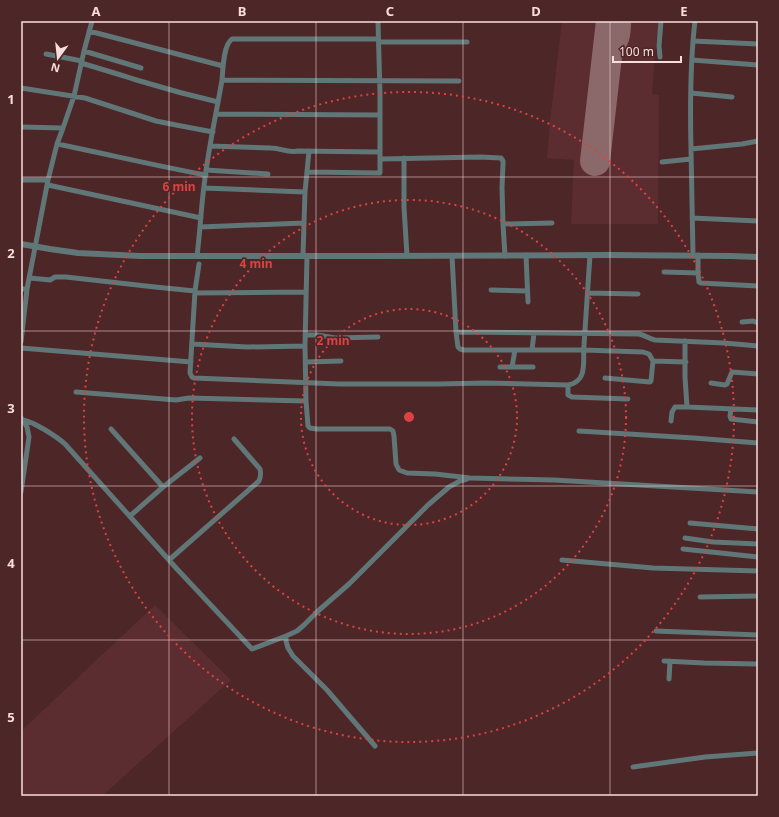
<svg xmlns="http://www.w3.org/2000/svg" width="779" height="817" font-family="'Noto Sans',sans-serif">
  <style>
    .built { fill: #5b2d30 }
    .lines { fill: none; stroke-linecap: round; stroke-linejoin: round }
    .taxiway { stroke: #8b686a; stroke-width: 12 }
    .runway { stroke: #8b686a; stroke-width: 30 }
    .minor { stroke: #607677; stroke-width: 5 }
    .tertiary { stroke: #607677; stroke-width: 6 }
    .grid { fill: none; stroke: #f8dddd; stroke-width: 1; stroke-opacity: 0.55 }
    .ring { fill: none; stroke: #db4343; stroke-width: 2; stroke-dasharray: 2 4 }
    .centre { fill: #db4343; stroke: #4d2628; stroke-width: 2 }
    .ring-label { font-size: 12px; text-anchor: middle; font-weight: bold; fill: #db4343; stroke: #4d2628; stroke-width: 3.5; stroke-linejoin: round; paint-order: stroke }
    .neatline { fill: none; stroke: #f8dddd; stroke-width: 1.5 }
    .grid-label { font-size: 13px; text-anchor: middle; font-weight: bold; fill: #f8dddd }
  </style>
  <rect width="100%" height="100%" fill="#4d2628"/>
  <path class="built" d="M562,21H660L656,44L652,94L659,95L658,224H571L574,160L547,158L550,121Z
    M155,605L231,680L102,796H21V731Z"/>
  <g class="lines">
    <path class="taxiway" d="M608,44L610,47C625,51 625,31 625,21"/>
    <path class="runway" d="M595,161L611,21"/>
    <path class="minor" d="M89,31L223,66
      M378,39H232C223,45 223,70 222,80L459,81
      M693,41L758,44
      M379,42H467
      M84,51L141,68
      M46,54L82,61
      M660,57L659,46L661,21
      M692,60L758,65
      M81,63C101,69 121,75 140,81C166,89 192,96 218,102
      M21,88L85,98L156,121L176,125L213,132
      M691,93L732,97
      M216,114L380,115
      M21,127L63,128L57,144L48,180H21
      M63,128L74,96L84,51L92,21
      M57,144C107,154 156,166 206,175
      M210,146L271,148C282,148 286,153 298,151L380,152
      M691,149C690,106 690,63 695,21
      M404,158V207L407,256
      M381,159L480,157L501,158L503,161V164L502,187L503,224
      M662,162L691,159
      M206,170L268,174
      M308,172L380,173V94L378,21
      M48,185L201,218
      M204,188L305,192
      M692,218L758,221
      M200,227L304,223
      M303,255L305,192L309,151
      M526,255L528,302
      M693,255L691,149L742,144L758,141
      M698,255V273
      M197,256C200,233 201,209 204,186C208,150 216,115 222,80
      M307,256L305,346L306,401L308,426L310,428L317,429H390L393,431L394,436L396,464L399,470L407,473L435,474L470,478L554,480L758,492
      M452,256L456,332L458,347L460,349L464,350H584L643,352L649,354L653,361L686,362
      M505,256L503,224L552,223
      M199,264L195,291L190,373L192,377L194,378L339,384H438L485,383L568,385C574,384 580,380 582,374C585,365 583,354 584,345C586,315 588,285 590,255
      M664,272L698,273L699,282L701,283L758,286
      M30,278L50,280L55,277H66L155,287L195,291
      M21,289H27
      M491,290L527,291
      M195,293L306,292
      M588,293L638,294
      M742,322L753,321L758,323
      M456,332L639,334C645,335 649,339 655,340L724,343L758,346
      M305,335H317L335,338L378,337
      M685,341V377L687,407L758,410
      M21,342L27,289L48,180
      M192,344L247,347L305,346
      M21,348L191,362
      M532,350L534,333
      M306,362L341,361
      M500,367H533
      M512,367L515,350
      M605,378L650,382L651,381L653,361
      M711,383L725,385L727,384L732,372L758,374
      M568,385V395L572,397L628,399
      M76,392L176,400L189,398L306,401
      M731,409L730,416L731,419L758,422
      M23,420C34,422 56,436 65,444L177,569L252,649L286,636L297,631L304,625L318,611L349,584L428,505L449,487L460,481L467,479
      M671,421L672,412L675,407H687
      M111,429L163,487
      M579,431L694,438L758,443
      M21,492L29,437L27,427L22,419
      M130,516L163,487L200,458
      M690,523L758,529
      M685,538L713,542L758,544
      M683,549L758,557
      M169,560L259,481C261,477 261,474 260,469L234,439
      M562,560L653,568L758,571
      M700,597L758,596
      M656,631L758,635
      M286,636V641L288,648L293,656L327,690L375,746
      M664,661L704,663L758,664
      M669,679L670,661
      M633,767L705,757L758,753"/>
    <path class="tertiary" d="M21,244L50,249L78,253L140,256H374L610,255L730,256L758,257"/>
  </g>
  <path class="grid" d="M169,21V796M316,21V796M463,21V796M610,21V796M21,177H758M21,331H758M21,486H758M21,640H758"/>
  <g class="ring">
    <circle cx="409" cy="417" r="108"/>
    <circle cx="409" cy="417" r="217"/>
    <circle cx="409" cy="417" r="325"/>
  </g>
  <circle cx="409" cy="417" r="6" class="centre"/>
  <g class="ring-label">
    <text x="179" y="191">6 min</text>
    <text x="256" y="268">4 min</text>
    <text x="333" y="345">2 min</text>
  </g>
  <rect width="779" height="817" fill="none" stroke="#4d2628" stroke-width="44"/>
  <g transform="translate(58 58) rotate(195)" stroke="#4d2628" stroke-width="3" paint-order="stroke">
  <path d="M0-3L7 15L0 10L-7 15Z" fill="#f8dddd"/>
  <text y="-6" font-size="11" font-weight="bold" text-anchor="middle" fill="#f8dddd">N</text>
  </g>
  <path d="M613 56v6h68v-6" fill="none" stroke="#f8dddd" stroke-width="2"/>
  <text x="619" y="56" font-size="12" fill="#f8dddd" stroke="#4d2628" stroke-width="3" paint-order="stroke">100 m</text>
  <rect x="22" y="22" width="735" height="773" class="neatline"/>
  <g class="grid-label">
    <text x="96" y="16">A</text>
    <text x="242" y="16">B</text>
    <text x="390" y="16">C</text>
    <text x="536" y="16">D</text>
    <text x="684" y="16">E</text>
    <text x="11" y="104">1</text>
    <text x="11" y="258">2</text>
    <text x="11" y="413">3</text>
    <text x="11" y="568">4</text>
    <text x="11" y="722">5</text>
  </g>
</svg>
